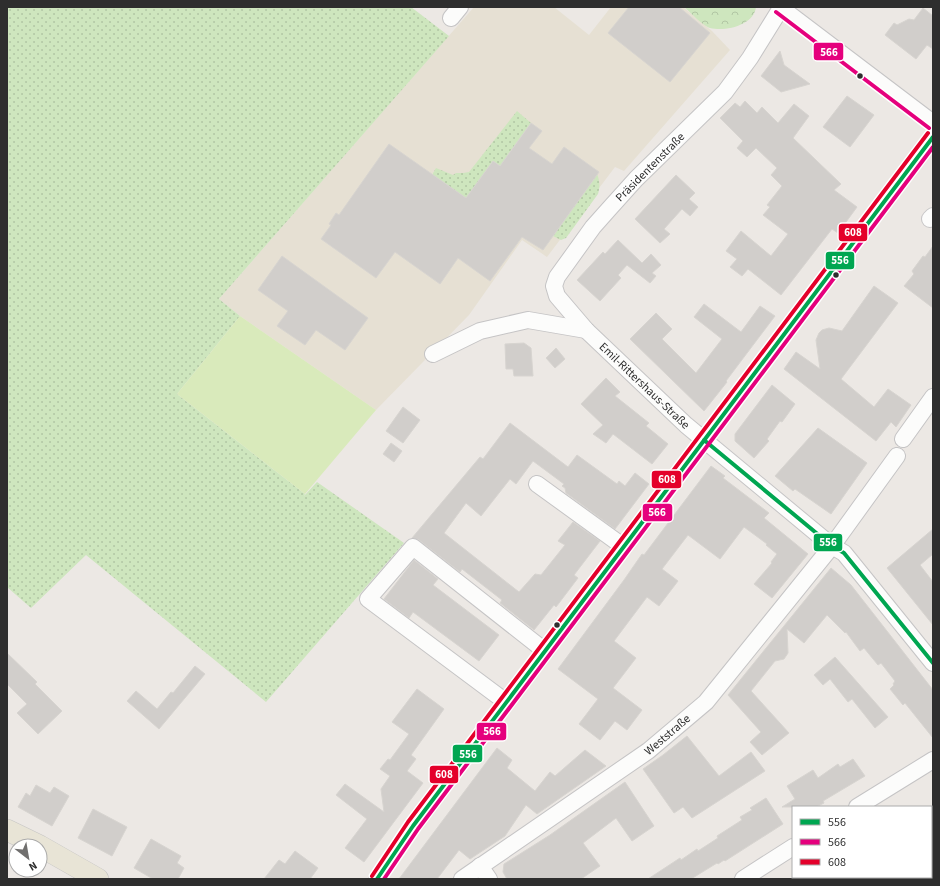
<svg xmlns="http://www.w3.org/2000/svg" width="940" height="886" font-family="'Source Sans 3',sans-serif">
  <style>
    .education { fill: #e6e0d3 }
    .grass { fill: url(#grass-dots) }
    .park { fill: url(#park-crowns) }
    .pitch { fill: #d9eabb }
    .building { fill: #d1cecb; stroke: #d7d4d0 }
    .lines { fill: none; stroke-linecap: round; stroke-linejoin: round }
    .minor-casing { stroke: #c5c4c5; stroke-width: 18 }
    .major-casing { stroke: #c6c5c4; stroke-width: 22 }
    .minor { stroke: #fcfcfb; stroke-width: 16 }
    .major { stroke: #e8e4d6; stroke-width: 21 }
    .bus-1-casing { stroke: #fff; stroke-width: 7 }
    .bus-2-casing { stroke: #fff; stroke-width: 7 }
    .bus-3-casing { stroke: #fff; stroke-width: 7 }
    .bus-1 { stroke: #00a651; stroke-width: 4 }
    .bus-2 { stroke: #e5007d; stroke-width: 4 }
    .bus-3 { stroke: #e4002b; stroke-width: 4 }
    .bus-dot { fill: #2e2e2e; stroke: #fff; stroke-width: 1.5 }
    .labels { text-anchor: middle; stroke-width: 3.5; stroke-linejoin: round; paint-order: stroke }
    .street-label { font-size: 12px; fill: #2e2e2e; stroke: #fff }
    .line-badge { stroke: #fff; stroke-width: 1.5 }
    .badge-label { font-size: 11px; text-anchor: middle; font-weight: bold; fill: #fff }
  </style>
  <defs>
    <pattern id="grass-dots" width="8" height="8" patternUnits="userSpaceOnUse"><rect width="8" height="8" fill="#cee6be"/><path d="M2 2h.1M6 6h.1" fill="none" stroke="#b1c6a4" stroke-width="1.8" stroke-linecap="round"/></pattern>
    <pattern id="park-crowns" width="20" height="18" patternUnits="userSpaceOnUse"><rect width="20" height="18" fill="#cee6be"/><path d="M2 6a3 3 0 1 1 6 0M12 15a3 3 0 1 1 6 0" fill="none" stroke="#b1c6a4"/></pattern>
  </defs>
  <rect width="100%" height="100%" fill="#ece8e4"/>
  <path class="education" d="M474,7H554L589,35L611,7H683L712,31L730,50L624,171L615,167L547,257L522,240L469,315L376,410L240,316L219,299Z"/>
  <path class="grass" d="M7,7H411L449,36L219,299L240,316L177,394L305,494L304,496L317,482L404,543L266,702L86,555L31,608L7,587Z
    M517,111L531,123L509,153L502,167L493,161L466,198L432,175L436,168L453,175L456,173H463L469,172Z
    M597,174C600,181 600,187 598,194L566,238L561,240L553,236Z"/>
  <path class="park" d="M684,7H756C754,25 726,32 710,28C703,26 690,12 684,7Z"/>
  <path class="pitch" d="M240,316L376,410L305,494L177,394Z"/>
  <path class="building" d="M629,7H679L710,33L670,82L608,33Z
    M923,8L933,16V49L927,45L916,59L885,35L894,23L897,25L909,19L914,20Z
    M780,51L784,65L810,84L781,92L761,76Z
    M847,96L874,115L850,147L823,127Z
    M745,101L757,113L762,107L778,123L794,104L809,116L793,138L841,184L834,190L857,207L838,233L832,229L781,295L748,269L742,276L730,267L737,259L726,251L741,231L771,256L788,234L763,215L770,207L767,205L782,186L771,175L777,168L756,148L747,157L737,148L743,141L720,118L735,103L740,107Z
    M531,123L542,131L529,148L552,164L564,147L599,172L543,250L522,237L490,281L458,258L440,284L395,252L376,278L321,239L331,225L329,224L336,213L339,215L389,144L466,198L493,161L500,166Z
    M676,175L695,193L689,199L698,207L690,216L682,209L664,229L670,234L660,243L635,219Z
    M618,240L642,263L651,254L661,265L652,273L656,276L650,283L627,265L618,275L621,278L600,301L577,280L603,252L605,254Z
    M933,246V308L904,286L914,274L912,271L923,256L925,257Z
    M282,256L368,318L345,350L316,330L305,345L277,326L288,311L258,290Z
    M874,286L898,303L841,379L874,407L888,389L911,405L896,427L891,422L876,441L784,369L796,352L820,369L816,340L819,333L822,330L829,328L842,331Z
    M704,304L741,332L760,306L775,316L726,381L727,382L704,411L630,339L656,313L672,329L662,339L696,373L722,339L694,317Z
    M524,343L531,348L533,376H514L513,369H506L505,344Z
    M556,348L565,359L555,368L546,358Z
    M606,378L620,392L615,396L649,423L646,426L668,444L652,464L613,434L606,443L593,434L603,425L581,404Z
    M772,385L795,404L782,422L780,421L767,439L769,441L754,458L735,441V434Z
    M403,407L420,420L403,443L386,431Z
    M510,423L568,467L577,455L617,484L619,481L625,486L635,473L649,484L615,529L566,493L565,488L562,486L564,484L533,461L516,484L510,479L481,516L466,503L444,533L519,592L535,574L541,575L565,545L558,541L573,522L600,541L574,575L578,578L556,607L554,605L534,630L500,603L502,600L462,569L460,572L419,540L412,538L480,457L483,459Z
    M818,428L867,463L831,514L795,489L793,491L775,476Z
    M391,443L402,451L394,462L383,454Z
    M711,466L725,476L723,478L769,513L764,518L808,554L772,598L754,584L772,563L771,562L777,554L766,545L767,544L744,527L720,559L688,535L662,569L678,581L659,606L647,597L614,641L636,658L613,688L642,710L627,730L615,721L600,740L579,724L598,699L558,669L624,580L642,554L644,555Z
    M933,529V554L920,565L933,582V625L887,568Z
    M414,560L438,579L433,585L499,635L479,661L413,612L409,618L384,599Z
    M831,568L851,585L933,690V738L905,703L903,705L890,689L894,685L893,684L895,681L881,663L878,665L864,648L860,651L846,632L845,633L827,615L804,643L787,629L788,653L784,659L775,661L751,691L789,733L762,755L750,742L761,732L728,695Z
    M7,653L37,682L35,684L62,711L38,734L17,713L27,704L7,684Z
    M835,657L888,717L875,728L852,699L848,702L830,679L823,685L814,675Z
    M195,666L205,674L159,729L127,701L136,691L157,709L171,692L173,693Z
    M417,689L444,709L411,755L416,759L407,771L423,783L364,862L345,848L367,819L336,795L345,784L384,812L381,789L390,776L380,769L388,759L390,760L409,734L392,722Z
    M687,736L719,776L751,752L765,771L692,818L683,807L674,813L643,769L663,755Z
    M497,748L512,760L507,768L535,791L550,772L555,776L585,750L606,766L537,814L526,805L505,836L470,859L459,850L437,879H399Z
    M853,759L865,776L823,801L824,803L816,807H782L795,799L787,786L813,770L818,778L838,764L840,767Z
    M625,782L654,826L632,841L616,818L583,843L600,866L581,879H507L503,872L504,864L550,835Z
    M36,785L50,793L54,787L69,796L52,826L18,807L26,793L30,796Z
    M766,798L783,824L725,861L724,860L718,864L717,863L691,879H648L680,858L681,860L697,849L698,851L718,838L717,836L742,820L740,817L752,810L750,808Z
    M93,809L127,827L112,856L78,838Z
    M151,839L181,856L177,863L184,868L178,879H153L134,868Z
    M295,851L318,868L310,879H264L279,860L285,864Z"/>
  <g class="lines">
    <g class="minor-casing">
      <g id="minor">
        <path d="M780,7L933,123"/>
        <path id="s1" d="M781,8L750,58L725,92L636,179L609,209L593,227L557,277L554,286L557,296L586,330L686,425L832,546L844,553L933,663"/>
        <path d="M451,18L460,7"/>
        <path d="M930,219L933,216"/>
        <path d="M433,354L480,331L528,320L586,330"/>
        <path d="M903,439L933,397"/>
        <path d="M537,484L624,547"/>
        <path d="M506,702L368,599L413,547L545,651"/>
        <path d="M857,807L933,760"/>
        <path d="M480,866L489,879"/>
        <path d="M377,879L413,826L933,137"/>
        <path id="s2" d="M462,879L648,751L706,702L832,546L897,456"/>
        <path d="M743,879L793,847"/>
      </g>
    </g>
    <g class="major-casing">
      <path id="major" d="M7,830L40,846
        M40,846L98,879"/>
    </g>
    <use href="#minor" class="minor"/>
    <use href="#major" class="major"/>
    <g class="bus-1-casing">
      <path id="bus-1" d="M704,440L832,546L844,553L933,663
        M377,879L413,826L933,137"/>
    </g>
    <g class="bus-2-casing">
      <path id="bus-2" d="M776,12L929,128
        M384,879L418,829L933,147"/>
    </g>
    <g class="bus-3-casing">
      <path id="bus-3" d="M372,876L408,822L928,133"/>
    </g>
    <use href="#bus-1" class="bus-1"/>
    <use href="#bus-2" class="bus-2"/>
    <use href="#bus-3" class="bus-3"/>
  </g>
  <g class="bus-dot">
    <circle cx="860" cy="76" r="3.5"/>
    <circle cx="836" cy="275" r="3.5"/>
    <circle cx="557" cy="625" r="3.5"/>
  </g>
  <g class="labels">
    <g class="street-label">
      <text transform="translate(650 167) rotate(-45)" y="4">Präsidentenstraße</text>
      <text dy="4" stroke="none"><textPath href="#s1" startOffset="497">Emil-Rittershaus-Straße</textPath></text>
      <text dy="4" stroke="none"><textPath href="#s2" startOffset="251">Weststraße</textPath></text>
    </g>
  </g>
  <g class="line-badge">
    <rect x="813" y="42" width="31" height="19" rx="4" fill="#e5007d"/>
    <rect x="838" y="223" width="30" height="19" rx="4" fill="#e4002b"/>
    <rect x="825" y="251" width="30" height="19" rx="4" fill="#00a651"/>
    <rect x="651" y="470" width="31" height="19" rx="4" fill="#e4002b"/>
    <rect x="642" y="503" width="31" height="19" rx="4" fill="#e5007d"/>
    <rect x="813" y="533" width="30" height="19" rx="4" fill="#00a651"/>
    <rect x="476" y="722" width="31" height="19" rx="4" fill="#e5007d"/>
    <rect x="452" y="744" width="31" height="19" rx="4" fill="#00a651"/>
    <rect x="429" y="765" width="30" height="19" rx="4" fill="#e4002b"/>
  </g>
  <g class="badge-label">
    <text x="829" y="56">566</text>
    <text x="853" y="236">608</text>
    <text x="840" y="264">556</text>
    <text x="667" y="483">608</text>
    <text x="657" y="516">566</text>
    <text x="828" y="546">556</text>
    <text x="492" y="735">566</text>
    <text x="468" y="758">556</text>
    <text x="444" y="778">608</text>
  </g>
  <rect width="940" height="886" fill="none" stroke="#2e2e2e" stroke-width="16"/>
  <rect x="792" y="806" width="140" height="72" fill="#ffffff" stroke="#ababab"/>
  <rect x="800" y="819" width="20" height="6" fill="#00a651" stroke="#ababab"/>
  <text x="828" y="826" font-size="12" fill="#2e2e2e">556</text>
  <rect x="800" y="839" width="20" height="6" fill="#e5007d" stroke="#ababab"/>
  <text x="828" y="846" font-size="12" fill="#2e2e2e">566</text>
  <rect x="800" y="859" width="20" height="6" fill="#e4002b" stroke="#ababab"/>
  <text x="828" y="866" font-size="12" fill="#2e2e2e">608</text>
  <g transform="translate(28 858) rotate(149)"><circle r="19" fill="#ffffff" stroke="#ababab"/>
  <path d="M0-3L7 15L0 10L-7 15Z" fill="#706f6e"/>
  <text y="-6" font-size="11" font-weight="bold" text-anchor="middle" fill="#2e2e2e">N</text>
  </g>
</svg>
